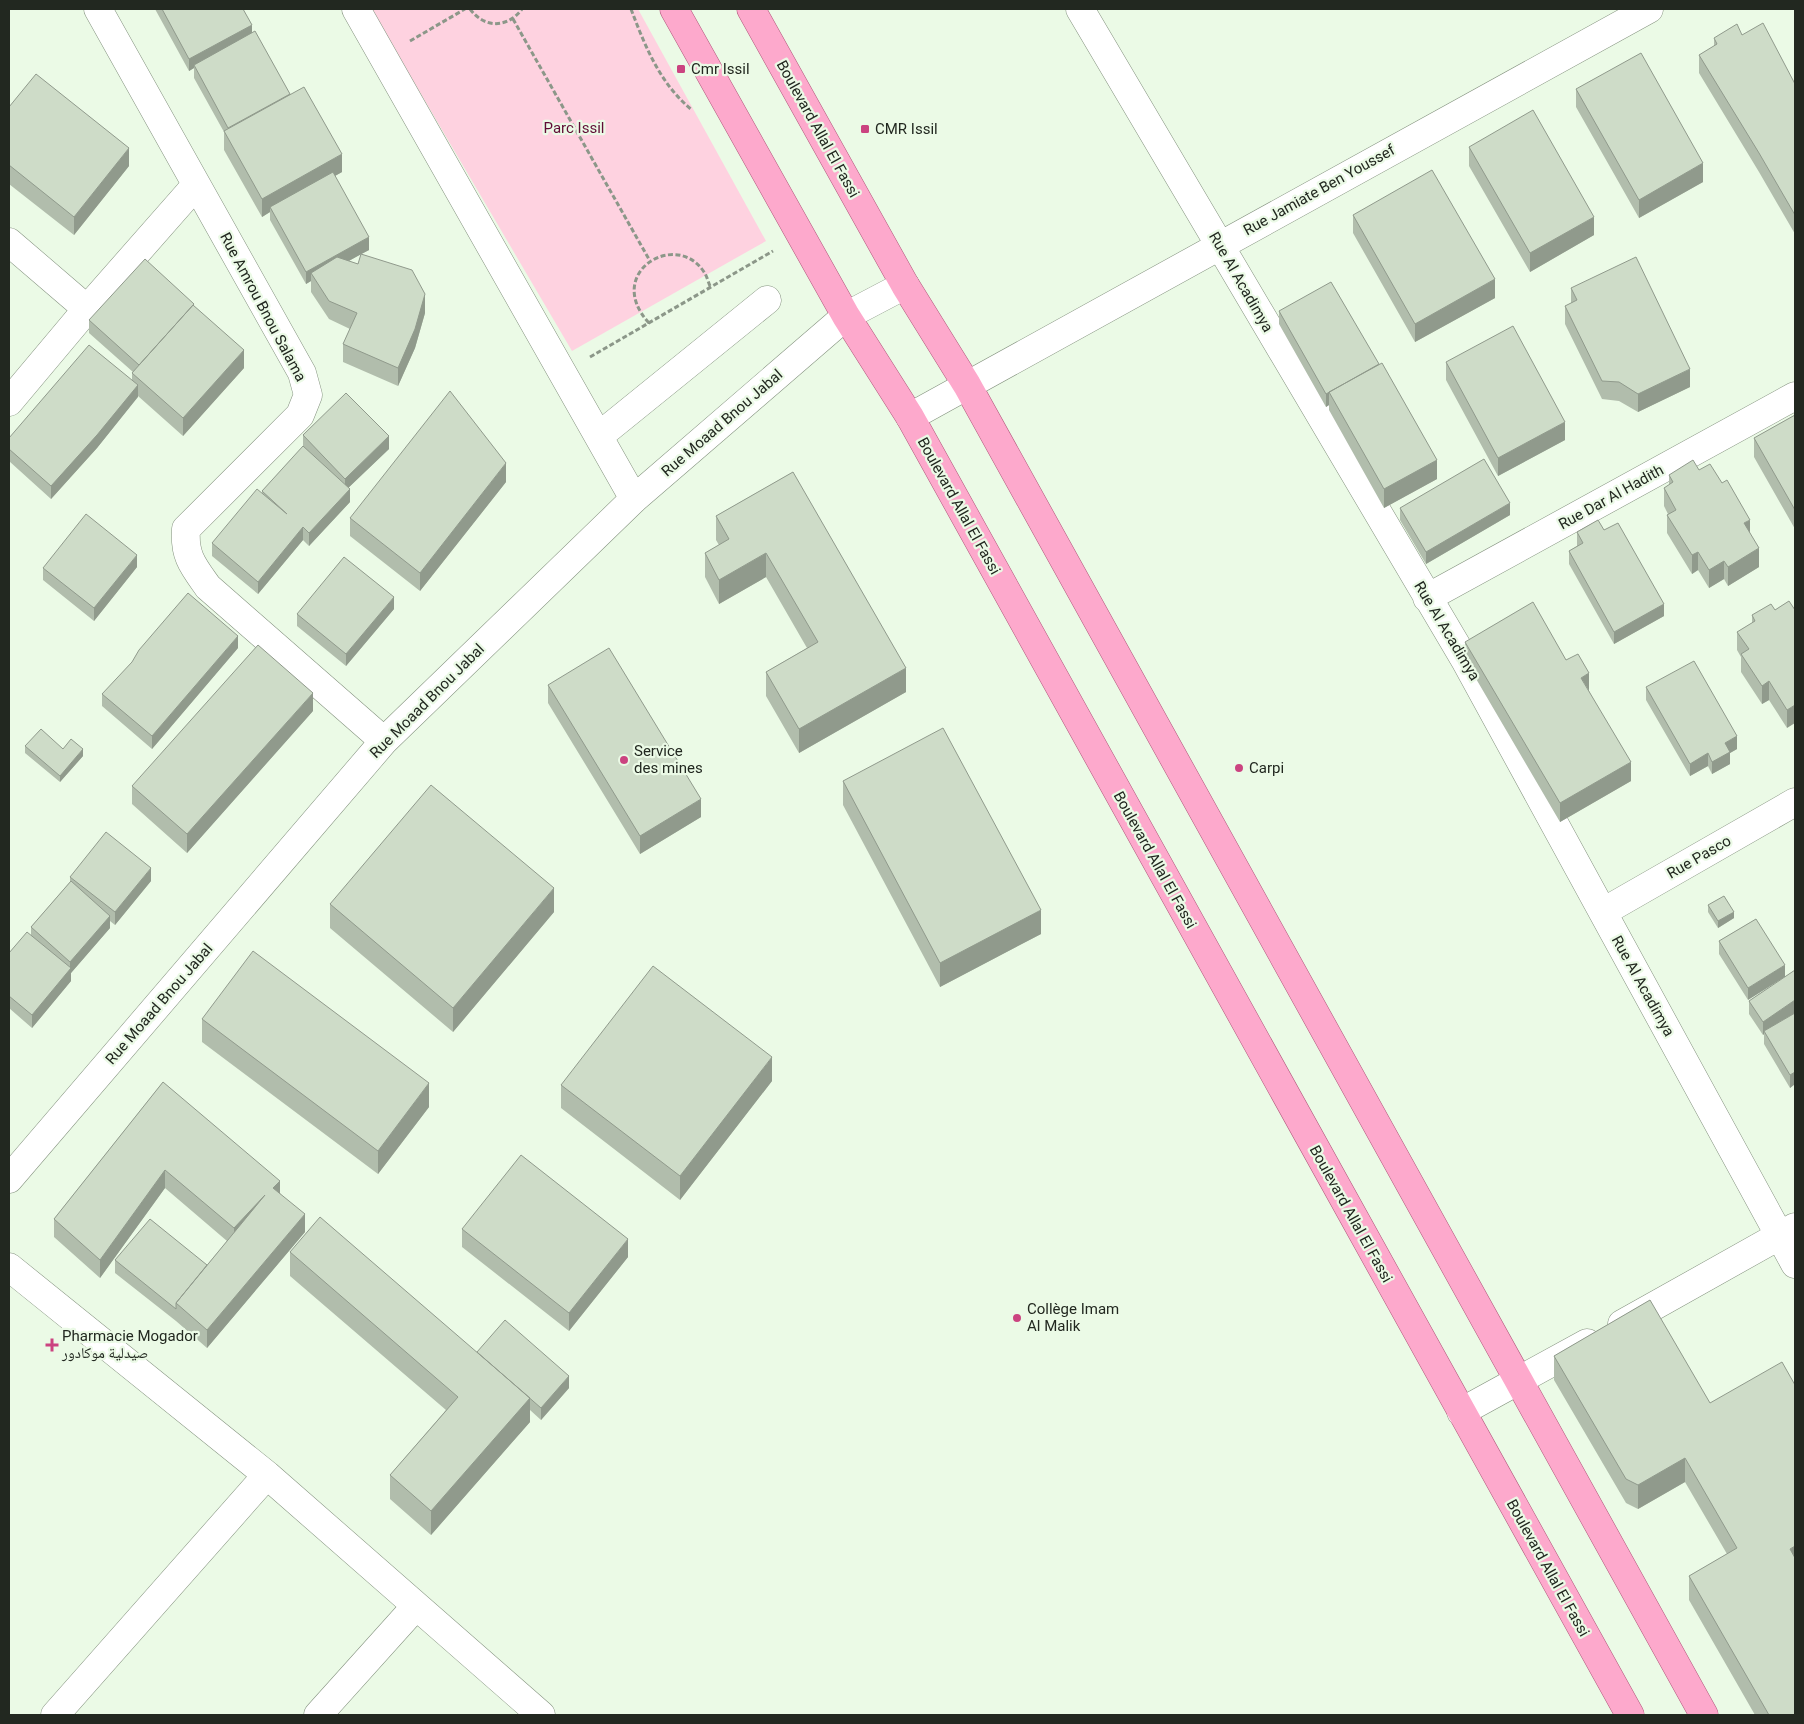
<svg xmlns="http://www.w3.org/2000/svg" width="1804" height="1724" font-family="Roboto,'Noto Naskh Arabic',sans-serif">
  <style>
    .green { fill: #fed2e0 }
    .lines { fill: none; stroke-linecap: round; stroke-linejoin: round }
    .minor-casing { stroke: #84927f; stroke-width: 29 }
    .major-casing { stroke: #af577a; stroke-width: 29 }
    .path { stroke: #8c9789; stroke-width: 3; stroke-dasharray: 5 2.5; stroke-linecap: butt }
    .minor { stroke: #fff; stroke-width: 28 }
    .major { stroke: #fda9cc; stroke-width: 28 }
    .wall { fill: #b1bdac; fill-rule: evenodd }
    .shaded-wall { fill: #909a8c }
    .building { fill: #cedcc8; stroke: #909a8c }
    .poi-dot { fill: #cb4380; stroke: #ebfae6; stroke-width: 2 }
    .labels { text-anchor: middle; stroke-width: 4.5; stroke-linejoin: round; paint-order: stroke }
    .poi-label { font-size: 15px; fill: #222820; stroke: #ebfae6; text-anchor: start }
    .park-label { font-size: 15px; fill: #600d36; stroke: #ebfae6 }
    .street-label { font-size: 15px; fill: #222820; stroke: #ebfae6 }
  </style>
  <rect width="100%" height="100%" fill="#ebfae6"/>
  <path class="green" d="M371,9H638L766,241L572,351Z"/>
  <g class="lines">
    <g class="minor-casing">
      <path id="minor" d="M98,9L302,373L308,395L300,415L186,529C184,556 193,566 208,587L384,741
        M356,9L634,499
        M1080,9L1465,660L1795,1264
        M9,242L87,309
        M9,402L87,309L196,185
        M910,417L1649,9
        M599,436L767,300
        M1427,598L1795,396
        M1603,912L1795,802
        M9,1179L384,741L634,499L846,316L905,285
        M9,1267L267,1475L541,1715
        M1622,1324L1795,1227
        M1461,1412L1587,1343
        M55,1715L267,1475
        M318,1715L416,1606"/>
    </g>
    <g class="major-casing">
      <path id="major" d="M674,9L846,316L910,417L1630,1715
        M751,9L905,285L967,385L1704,1715"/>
    </g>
    <path class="path" d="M470,9C484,28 507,29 522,9
      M631,9C645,46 660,84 692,110
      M513,19L650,261
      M410,41L465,9
      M649,323C603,273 676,229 704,272C707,276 708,282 710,286
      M590,357L773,251"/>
    <use href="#minor" class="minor"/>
    <use href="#major" class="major"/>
  </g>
  <path class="wall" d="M155,9H243L252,33L290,94L342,172L335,176L369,250L361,254L425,313L415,348L398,386L343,362V344L350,329L329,319L311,292V281L306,284L270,220V212L262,217L224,150V132L194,78V68L189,71ZM361,254L358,264L349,261Z
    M1742,35L1795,84V234L1759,172L1699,73V55L1714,47V38Z
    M1576,89L1703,182L1639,218L1576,107Z
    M9,107L129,166L74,235L9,184Z
    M1469,147L1594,235L1530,272L1469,166Z
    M1353,215L1495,298L1415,342L1353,233Z
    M1571,288L1690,387L1638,412L1619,401L1602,399L1565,324V306L1571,303Z
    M194,306L244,368L183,436L138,396L97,448L51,499L9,461V438L132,380V373L133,372L89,333V320Z
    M1279,311L1379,365L1437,479L1384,508L1329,410V405L1326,407L1279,324Z
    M1446,362L1565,440L1498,476L1446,380Z
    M1795,415V529L1754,457V438Z
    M303,435L389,449L348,488L350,502L309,546L303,540L258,594L212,556V543L262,494V491L303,447Z
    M1699,470L1750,533L1759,567L1728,586L1724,579L1709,588L1698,570L1692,574L1667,533V515L1668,514L1664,506V488L1669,485V475Z
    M793,472L906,692L799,753L766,696V672L807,648L766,577L719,604L705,577V553L719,545L716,540V516Z
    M506,482L420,591L350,536V518Z
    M1400,508L1510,515L1426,564L1400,520Z
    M1604,530L1664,616L1614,644L1569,564V551L1577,546V532Z
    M137,567L94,621L43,580V568Z
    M1789,601L1787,728L1769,700L1762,704L1741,672V657L1737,650V632L1752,623V615L1775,610Z
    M394,609L346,666L297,626V614Z
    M1465,642L1566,660L1589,691L1631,781L1560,822L1465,660Z
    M238,648L152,749L102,706V694Z
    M548,685L701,817L640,854L548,703Z
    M1646,687L1737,749L1730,753V764L1712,774L1708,766L1690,776L1646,700Z
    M313,711L187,853L132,804V786Z
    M25,746L63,749L83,756L60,782L25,753Z
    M843,781L1041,934L940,987L843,805Z
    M70,877L151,881L115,925L110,921V928L71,973V981L32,1028L9,1008V953L31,935V927L70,882Z
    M330,904L554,912L453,1032L330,928Z
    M1708,905L1734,918L1718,928L1708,912Z
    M1756,919L1748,1000L1719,954V941Z
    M1795,970V1084L1790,1088L1764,1044V1034L1763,1035L1749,1014V1001Z
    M202,1019L429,1107L378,1174L202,1042Z
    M772,1081L680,1200L561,1108V1085Z
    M163,1082L280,1193L305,1232L207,1348L176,1321L115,1273V1260L207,1265L227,1241L165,1188L100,1278L54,1237V1219Z
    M462,1229L628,1257L569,1331L462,1247Z
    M290,1252L477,1352L569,1388L541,1420L530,1410V1422L431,1535L390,1499V1475L446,1410L290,1276Z
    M1650,1300L1795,1715H1755L1689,1600V1576L1727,1554L1685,1482L1638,1509L1626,1503L1554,1380V1356Z"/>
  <path class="shaded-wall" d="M252,25V38L194,65V68L189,71V59Z
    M129,148V166L74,235V217Z
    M342,154V172L272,211L270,207V212L262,217V199Z
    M1703,163V182L1639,218V200Z
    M1594,217V235L1530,272V253Z
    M369,237V250L315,279L311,273V281L306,284V272Z
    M1495,279V298L1415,342V324Z
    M425,294V313L415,348L398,386V368Z
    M244,350V368L183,436V418Z
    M1690,369V387L1638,412V394Z
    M138,385V397L97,448L51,499V486Z
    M1329,392V405L1326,407V394Z
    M1565,422V440L1498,476V458Z
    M389,436V449L345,491V479Z
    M1437,460V479L1384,508V489Z
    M506,463V482L420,591V573Z
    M350,489V502L309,546V533Z
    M1510,503V515L1426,564V552Z
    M1750,520V538L1744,523Z
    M303,527V540L258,594V582Z
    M1759,548V567L1728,586V567Z
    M1698,552V570L1692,574V555Z
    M766,553V577L719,604V580Z
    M137,555V567L94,621V608Z
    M1724,561V579L1709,588V570Z
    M394,597V609L346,666V654Z
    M1664,604V616L1614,644V632Z
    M238,636V648L152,749V736Z
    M906,668V692L799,753V729Z
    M1589,673V691L1581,678Z
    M1769,681V700L1762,704V686Z
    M313,693V711L187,853V834Z
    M1795,705V723L1787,728V710Z
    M1737,736V749L1730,753V764L1712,774V762L1725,743Z
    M83,749V756L60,782V776Z
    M1708,753V766L1690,776V764Z
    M1631,762V781L1560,822V803Z
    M701,799V817L640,854V836Z
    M151,868V881L115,925V912Z
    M554,888V912L453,1032V1008Z
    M1041,910V934L940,987V963Z
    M1734,912V918L1718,928V921Z
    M110,916V928L71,973V981L32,1028V1015L70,969V962Z
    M1785,965V977L1748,1000V988Z
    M1795,1000V1013L1764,1031V1034L1763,1035V1022Z
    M772,1057V1081L680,1200V1176Z
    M1795,1072V1084L1790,1088V1075Z
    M429,1083V1107L378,1174V1151Z
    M165,1170V1188L100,1278V1260Z
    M280,1181V1199L273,1188Z
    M265,1195L234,1246V1228Z
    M305,1214V1232L207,1348V1330Z
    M628,1239V1257L569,1331V1313Z
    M569,1376V1388L541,1420V1408Z
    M530,1398V1422L431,1535V1511Z
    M1685,1458V1482L1638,1509V1485Z
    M1795,1546V1570L1790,1549Z"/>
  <path class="building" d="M162,9H243L252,25L189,59Z
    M1763,23L1795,84V215L1759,153L1699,55L1717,44L1714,38L1737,24L1742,35Z
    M255,31L290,94L228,128L194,65Z
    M1641,53L1703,163L1639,200L1576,89Z
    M36,74L129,148L74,217L9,165V107Z
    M304,87L342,154L262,199L224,131Z
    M1533,110L1594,217L1530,253L1469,147Z
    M1432,170L1495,279L1415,324L1353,215Z
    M333,172L369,237L306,272L270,207Z
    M361,254L412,270L425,294L415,329L398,368L343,344L357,313L329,301L311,273L337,257L358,264Z
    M1636,257L1690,369L1638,394L1619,382L1602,381L1565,306L1577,300L1571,288Z
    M145,259L194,304L139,365L89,320Z
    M1331,282L1379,364L1326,394L1279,311Z
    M193,305L244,350L183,418L132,373Z
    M1513,326L1565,422L1498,458L1446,362Z
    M89,345L138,385L97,435L51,486L9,449V438Z
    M1382,363L1437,460L1384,489L1329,392Z
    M450,391L506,463L420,573L350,518Z
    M346,393L389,436L345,479L303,435Z
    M1795,415V510L1754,438Z
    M303,446L350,489L309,533L303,527L258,582L212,543L257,489L287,514L262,491Z
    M1484,459L1510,503L1426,552L1400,508Z
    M1693,460L1699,470L1710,464L1722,483L1727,480L1750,520L1744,523L1759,548L1728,567L1724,561L1709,570L1698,552L1692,555L1667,515L1676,510L1664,488L1673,482L1669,475Z
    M793,472L906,668L799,729L766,672L818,642L766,553L719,580L705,553L729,539L716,516Z
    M86,514L137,555L94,608L43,568Z
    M1598,520L1604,530L1618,523L1664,604L1614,632L1569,551L1583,543L1577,532Z
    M344,557L394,597L346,654L297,614Z
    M188,593L238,636L152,736L102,694L132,662L139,650Z
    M1789,601L1795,610V705L1787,710L1769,681L1762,686L1741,654L1749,649L1737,632L1755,621L1752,615L1771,604L1775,610Z
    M1533,602L1566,660L1578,654L1589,673L1581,678L1631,762L1560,803L1465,642Z
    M258,645L313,693L187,834L132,786Z
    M609,648L701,799L640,836L548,685Z
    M1694,661L1737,736L1725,743L1730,752L1712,762L1708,753L1690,764L1646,687Z
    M943,728L1041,910L940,963L843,781Z
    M41,729L63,749L71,739L83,749L60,776L25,746Z
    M431,785L554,888L453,1008L330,904Z
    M106,832L151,868L115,912L70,877Z
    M71,881L110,916L70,962L31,927Z
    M1724,896L1734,912L1718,921L1708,905Z
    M1756,919L1785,965L1748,988L1719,941Z
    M27,932L71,968L32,1015L9,996V953Z
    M253,951L429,1083L378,1151L202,1019Z
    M653,966L772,1057L680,1176L561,1085Z
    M1795,970V1000L1763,1022L1749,1001Z
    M1795,1013V1072L1790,1075L1764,1031Z
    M163,1082L280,1181L273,1188L305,1214L207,1330L176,1303L265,1195L234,1228L165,1170L100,1260L54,1219Z
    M521,1155L628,1239L569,1313L462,1229Z
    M320,1217L530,1398L431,1511L390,1475L458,1397L290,1252Z
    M150,1219L207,1265L176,1303V1309L115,1260Z
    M1650,1300L1710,1403L1782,1362L1795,1385V1546L1790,1549L1795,1558V1715H1769L1689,1576L1737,1548L1685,1458L1638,1485L1626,1479L1554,1356Z
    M505,1320L569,1376L541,1408L477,1352Z"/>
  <g class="poi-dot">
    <rect x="676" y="64" width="10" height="10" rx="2.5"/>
    <rect x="860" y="124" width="10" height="10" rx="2.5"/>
    <circle cx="624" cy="760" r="5"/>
    <circle cx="1239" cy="768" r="5"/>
    <circle cx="1017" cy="1318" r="5"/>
    <path d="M49.5 1337.5h5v5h5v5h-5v5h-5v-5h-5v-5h5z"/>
  </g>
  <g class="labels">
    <g class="poi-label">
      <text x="691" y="74">Cmr Issil</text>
      <text x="875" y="134">CMR Issil</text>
      <text x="634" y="756">Service<tspan x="634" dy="17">des mines</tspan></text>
      <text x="1249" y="773">Carpi</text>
      <text x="1027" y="1314">Collège Imam<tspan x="1027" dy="17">Al Malik</tspan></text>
      <text x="62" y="1341">Pharmacie Mogador<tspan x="62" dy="17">صيدلية موكادور</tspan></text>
    </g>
    <g class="park-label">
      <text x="574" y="133">Parc Issil</text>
    </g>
    <g class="street-label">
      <text transform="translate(818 129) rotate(61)" y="5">Boulevard Allal El Fassi</text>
      <text transform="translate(1319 190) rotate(-29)" y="5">Rue Jamiate Ben Youssef</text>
      <text transform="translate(1241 282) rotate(60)" y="5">Rue Al Acadimya</text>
      <text transform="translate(263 307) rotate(62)" y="5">Rue Amrou Bnou Salama</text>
      <text transform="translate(722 423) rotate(-41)" y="5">Rue Moaad Bnou Jabal</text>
      <text transform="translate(1611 497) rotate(-29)" y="5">Rue Dar Al Hadith</text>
      <text transform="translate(959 506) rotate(61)" y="5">Boulevard Allal El Fassi</text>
      <text transform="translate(1447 631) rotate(59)" y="5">Rue Al Acadimya</text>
      <text transform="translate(427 701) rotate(-45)" y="5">Rue Moaad Bnou Jabal</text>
      <text transform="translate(1699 857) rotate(-30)" y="5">Rue Pasco</text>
      <text transform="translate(1155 860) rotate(61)" y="5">Boulevard Allal El Fassi</text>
      <text transform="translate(1643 986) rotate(61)" y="5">Rue Al Acadimya</text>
      <text transform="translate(159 1004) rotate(-49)" y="5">Rue Moaad Bnou Jabal</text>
      <text transform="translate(1351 1214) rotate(61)" y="5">Boulevard Allal El Fassi</text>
      <text transform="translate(1548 1568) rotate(61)" y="5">Boulevard Allal El Fassi</text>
    </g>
  </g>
  <rect width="1804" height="1724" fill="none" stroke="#222820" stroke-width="20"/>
</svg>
